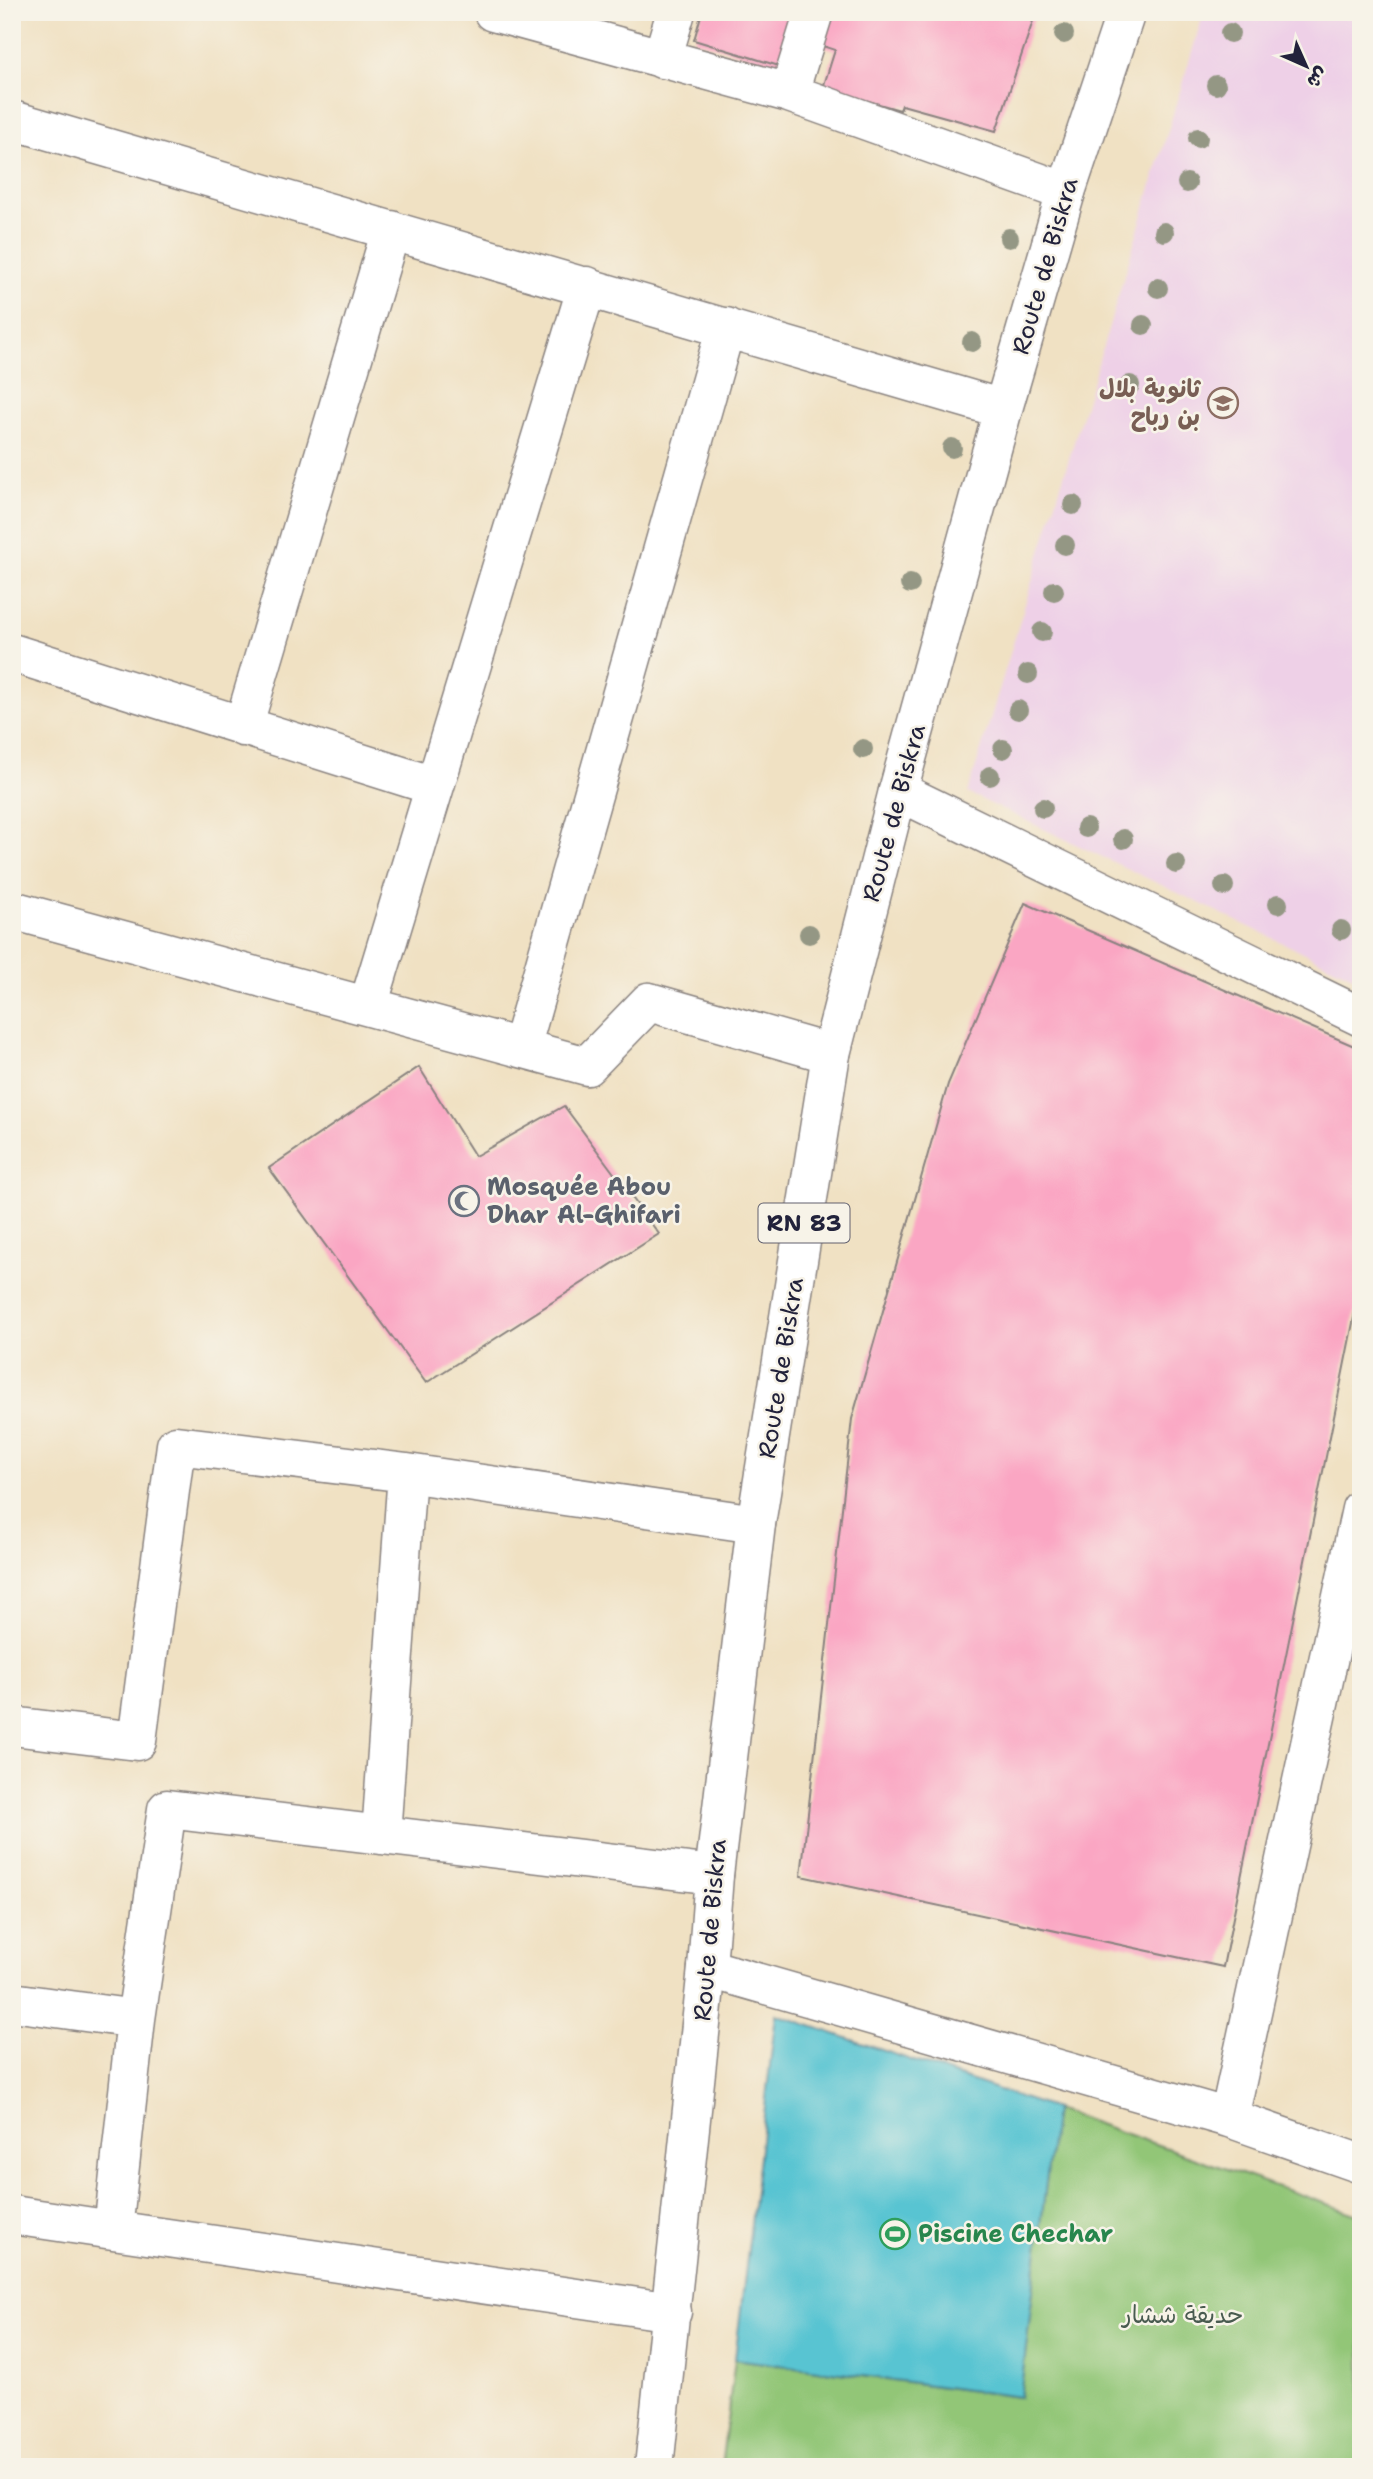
<svg xmlns="http://www.w3.org/2000/svg" width="1373" height="2479" font-family="'Shantell Sans','Playpen Sans Arabic',sans-serif">
  <style>
    .built { fill: #eed0e7 }
    .green { fill: #92c677; stroke: #5a7459; stroke-width: 2 }
    .water { fill: #58c4d2; stroke: #3d7386; stroke-width: 2 }
    .building { fill: #faa6c3 }
    .lines { fill: none; stroke-linecap: round; stroke-linejoin: round }
    .minor-casing { stroke: #89827f; stroke-width: 41 }
    .major-casing { stroke: #89827f; stroke-width: 41 }
    .minor { stroke: #fff; stroke-width: 38 }
    .major { stroke: #fff; stroke-width: 38 }
    .tree { fill: #949784 }
    .labels { text-anchor: middle; stroke-width: 5; stroke-linejoin: round; paint-order: stroke }
    .shield { fill: #f7f3e8; stroke: #62616f; stroke-width: 2 }
    .shield-label { font-size: 23px; font-weight: bold; fill: #22223b }
    .street-label { font-size: 24px; fill: #22223b; stroke: #f7f3e8 }
    .education-label { font-size: 24px; font-weight: bold; fill: #785e54; stroke: #f7f3e8; text-anchor: end }
    .worship-label { font-size: 24px; font-weight: bold; fill: #5b616d; stroke: #f7f3e8; text-anchor: start }
    .leisure-label { font-size: 24px; font-weight: bold; fill: #27864d; stroke: #f7f3e8; text-anchor: start }
    .park-label { font-size: 24px; fill: #495b50; stroke: #f7f3e8 }
  </style>
  <rect width="100%" height="100%" fill="#f7f3e8"/>
  <filter id="ink" filterUnits="userSpaceOnUse"><feTurbulence type="fractalNoise" baseFrequency=".0143" numOctaves="2"/><feDisplacementMap in="SourceGraphic" scale="14" xChannelSelector="R" yChannelSelector="G"/><feConvolveMatrix kernelMatrix="1 2 1 2 8 2 1 2 1" color-interpolation-filters="sRGB"/></filter>
  <filter id="wash" filterUnits="userSpaceOnUse"><feTurbulence type="fractalNoise" baseFrequency=".00686" numOctaves="4" result="noise"/><feDisplacementMap in="SourceGraphic" scale="28" xChannelSelector="R" yChannelSelector="G"/><feGaussianBlur stdDeviation="1.57" result="paint"/><feColorMatrix in="noise" values="0 0 0 0 0 0 0 0 0 0 0 0 0 0 0 0 0 1.4 0 .05"/><feComposite in="paint" operator="in"/></filter>
  <g filter="url(#wash)">
    <rect width="100%" height="100%" fill="#f0e1c3"/>
    <path class="built" d="M1204,12H1361V980L968,793Z"/>
    <path class="green" d="M1055,2109L1361,2216V2467H721L735,2359L1020,2397Z"/>
    <path class="water" d="M776,2014L1055,2109L1020,2397L735,2359Z"/>
    <g id="blocks">
      <path class="building" d="M702,12H796L779,66L694,40Z
        M833,12H1036L996,131L902,105L900,110L823,88L835,50L823,46Z
        M1025,903L1361,1049V1283L1223,1967L801,1876L852,1419L948,1084Z
        M419,1067L475,1156L564,1106L659,1234L426,1383L269,1168Z"/>
    </g>
  </g>
  <g filter="url(#ink)">
    <use href="#blocks" fill-opacity="0" stroke="#89827f" stroke-width="2"/>
    <g class="lines">
      <g class="minor-casing">
        <path id="minor" d="M493,12L789,93L1066,192
          M662,59L676,12
          M789,93L814,12
          M12,120L1003,409
          M12,653L434,786
          M243,727L391,230
          M898,791L1361,1017
          M12,910L587,1066L649,1002L831,1054
          M368,1006L587,286
          M521,1048L726,327
          M12,1726L137,1741L176,1445L407,1473L756,1524
          M381,1835L407,1473
          M707,1968L1229,2118L1361,2164
          M12,2002L136,2019L167,1809L714,1875
          M136,2019L113,2230L672,2312
          M1229,2118L1361,1509
          M12,2215L113,2230"/>
      </g>
      <g class="major-casing">
        <path id="major" d="M654,2467L707,1968L714,1875L756,1524L831,1054L898,791L1003,409L1066,192L1126,12"/>
      </g>
      <use href="#minor" class="minor"/>
      <use href="#major" class="major"/>
    </g>
    <g class="tree">
      <circle cx="1230" cy="33" r="10"/>
      <circle cx="1064" cy="34" r="10"/>
      <circle cx="1216" cy="85" r="10"/>
      <circle cx="1198" cy="138" r="10"/>
      <circle cx="1187" cy="183" r="10"/>
      <circle cx="1164" cy="232" r="10"/>
      <circle cx="1009" cy="238" r="10"/>
      <circle cx="1158" cy="288" r="10"/>
      <circle cx="1143" cy="325" r="10"/>
      <circle cx="972" cy="342" r="10"/>
      <circle cx="1130" cy="385" r="10"/>
      <circle cx="952" cy="448" r="10"/>
      <circle cx="1073" cy="505" r="10"/>
      <circle cx="1065" cy="545" r="10"/>
      <circle cx="910" cy="584" r="10"/>
      <circle cx="1054" cy="591" r="10"/>
      <circle cx="1042" cy="632" r="10"/>
      <circle cx="1028" cy="674" r="10"/>
      <circle cx="1018" cy="710" r="10"/>
      <circle cx="863" cy="749" r="10"/>
      <circle cx="1003" cy="749" r="10"/>
      <circle cx="990" cy="776" r="10"/>
      <circle cx="1043" cy="808" r="10"/>
      <circle cx="1086" cy="828" r="10"/>
      <circle cx="1123" cy="839" r="10"/>
      <circle cx="1176" cy="864" r="10"/>
      <circle cx="1224" cy="886" r="10"/>
      <circle cx="1278" cy="904" r="10"/>
      <circle cx="1341" cy="930" r="10"/>
      <circle cx="809" cy="934" r="10"/>
    </g>
  </g>
  <defs>
    <g id="school-ring" transform="scale(1.575)"><circle r="9.5" fill="#f7f3e8" stroke="#8d6e63" stroke-width="1.5"/><path d="M0-5L7-2L0 1L-7-2ZM-4 1L0 2.5L4 1V4Q0 6-4 4Z" fill="#8d6e63"/></g>
    <g id="mosque-ring" transform="scale(1.575)"><circle r="9.5" fill="#f7f3e8" stroke="#6b7280" stroke-width="1.5"/><path d="M3.5-4.9A6 6 0 1 0 3.5 4.9A5 5 0 1 1 3.5-4.9Z" fill="#6b7280"/></g>
    <g id="stadium-ring" transform="scale(1.575)"><circle r="9.5" fill="#f7f3e8" stroke="#2e9e5b" stroke-width="1.5"/><path d="M0-5a6.5 5 0 1 0 0 10a6.5 5 0 1 0 0-10ZM-3.5-1.8h7v3.6h-7Z" fill="#2e9e5b"/></g>
  </defs>
  <g fill-rule="evenodd">
    <use href="#school-ring" x="1223" y="403"/>
    <use href="#mosque-ring" x="464" y="1201"/>
    <use href="#stadium-ring" x="895" y="2234"/>
  </g>
  <g class="labels">
    <rect class="shield" x="758.5" y="1203.5" width="91" height="39" rx="5"/>
    <g class="shield-label">
      <text x="804" y="1231">RN 83</text>
    </g>
    <g class="street-label">
      <text transform="translate(1045 266) rotate(-74)" y="8">Route de Biskra</text>
      <text transform="translate(894 813) rotate(-75)" y="8">Route de Biskra</text>
      <text transform="translate(781 1368) rotate(-81)" y="8">Route de Biskra</text>
      <text transform="translate(710 1930) rotate(-85)" y="8">Route de Biskra</text>
    </g>
    <g class="education-label">
      <text x="1200" y="397">ثانوية بلال<tspan x="1200" dy="28">بن رباح</tspan></text>
    </g>
    <g class="worship-label">
      <text x="487" y="1195">Mosquée Abou<tspan x="487" dy="28">Dhar Al-Ghifari</tspan></text>
    </g>
    <g class="leisure-label">
      <text x="918" y="2242">Piscine Chechar</text>
    </g>
    <g class="park-label">
      <text x="1183" y="2323">حديقة ششار</text>
    </g>
  </g>
  <rect width="1373" height="2479" fill="none" stroke="#f7f3e8" stroke-width="42"/>
  <g transform="translate(1306 66) rotate(135)" stroke="#f7f3e8" stroke-width="5" paint-order="stroke">
  <path d="M0-5L12 26L0 18L-12 26Z" fill="#22223b"/>
  <text y="-10" font-size="19" font-weight="bold" text-anchor="middle" fill="#22223b">ش</text>
  </g>
</svg>
